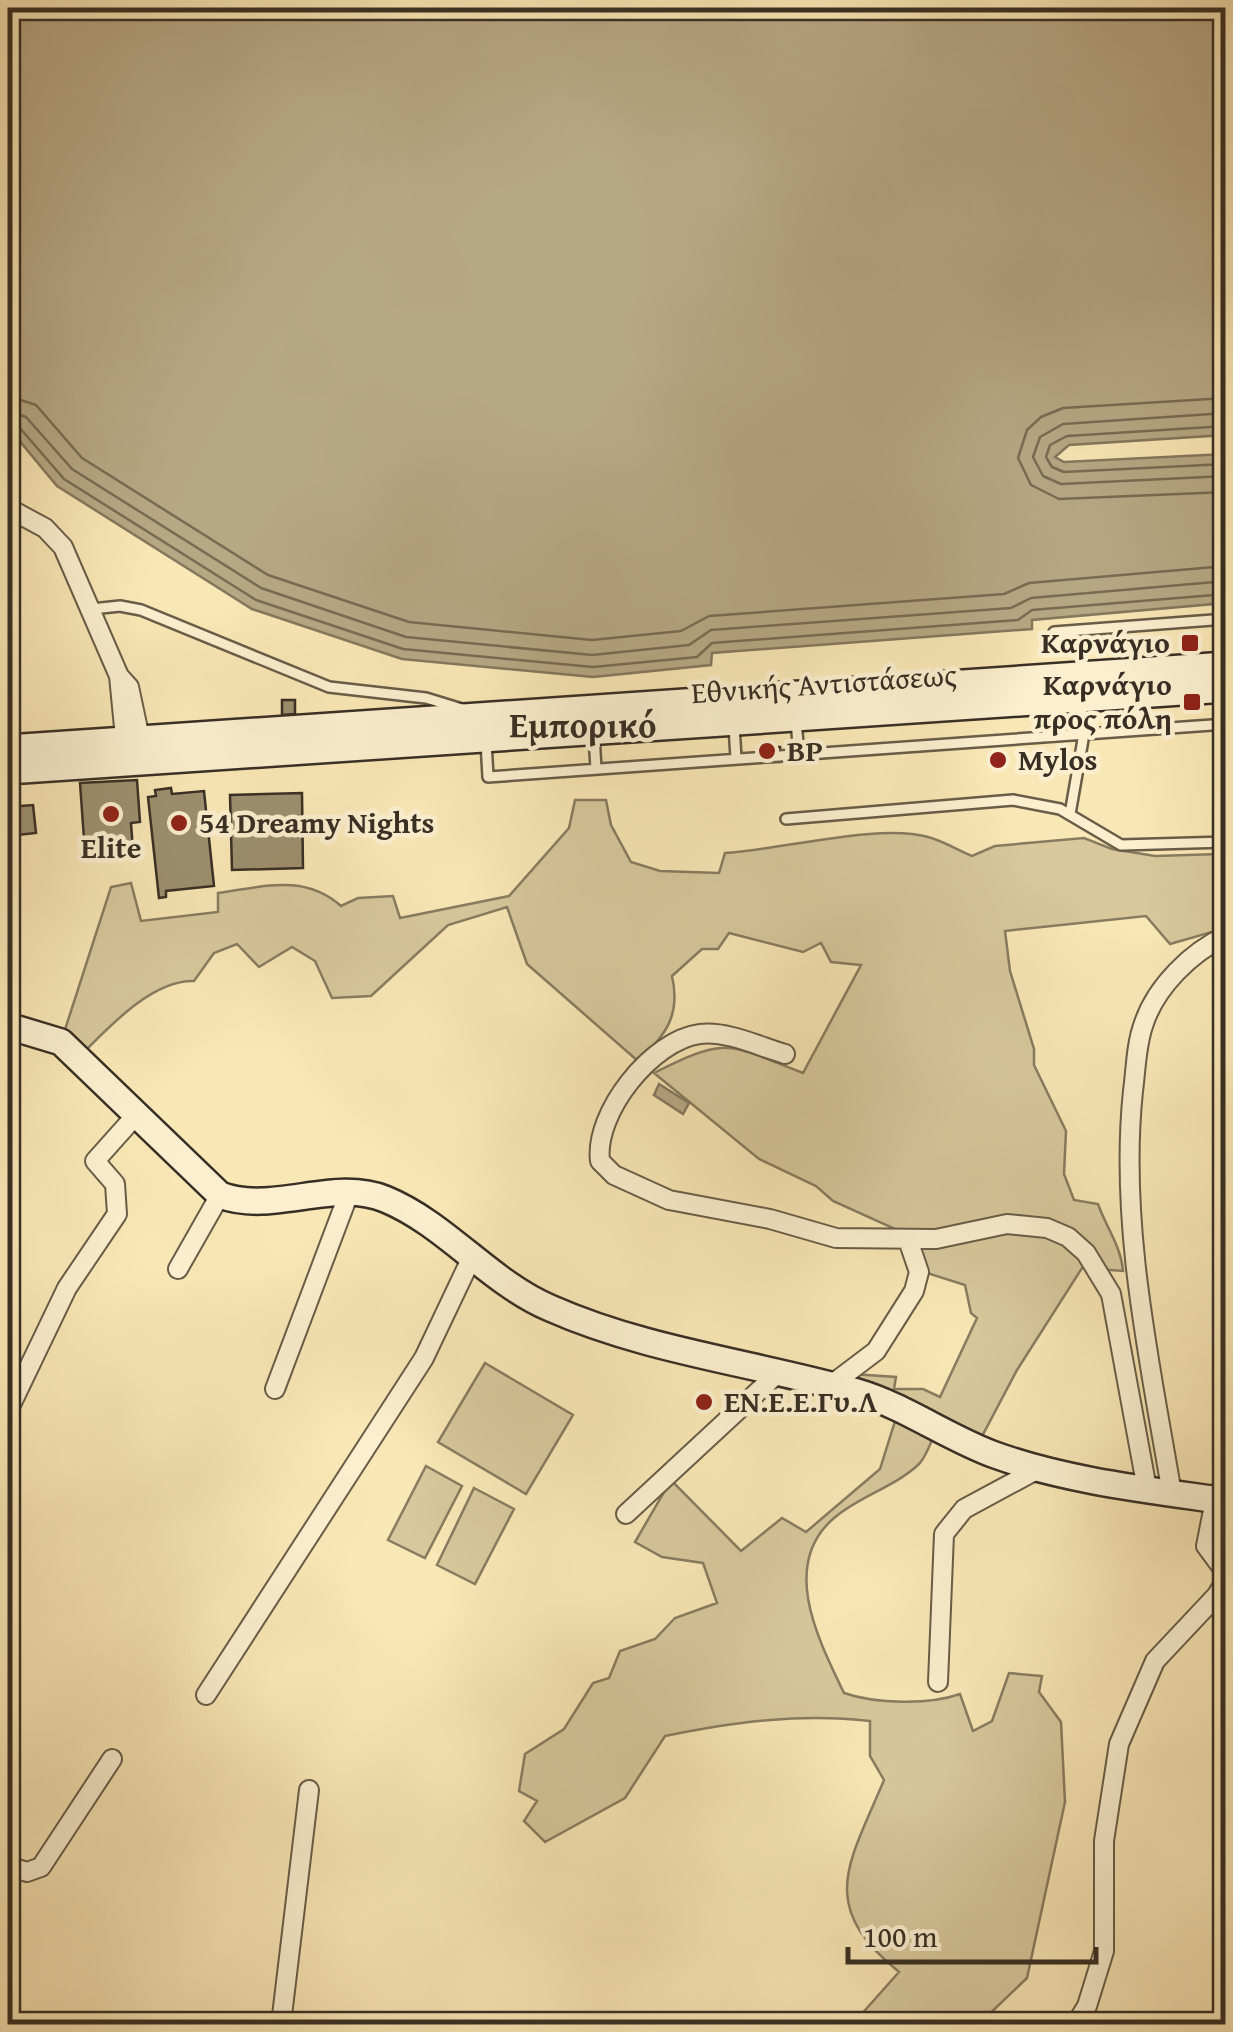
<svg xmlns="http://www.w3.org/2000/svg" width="1233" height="2032" font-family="'Gentium Book Plus',serif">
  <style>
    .green { fill: #d8c89c; stroke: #887c60; stroke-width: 2.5 }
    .water { fill: #b7a884; stroke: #84785e; stroke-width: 2.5 }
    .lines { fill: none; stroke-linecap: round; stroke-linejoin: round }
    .shore { stroke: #786c54; stroke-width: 2.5 }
    .building { fill: #9c8f6f; stroke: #382f24; stroke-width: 2.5 }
    .lane-casing { stroke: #685d48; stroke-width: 14 }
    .street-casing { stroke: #685d48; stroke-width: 22 }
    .secondary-casing { stroke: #382f24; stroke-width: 30 }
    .lane { stroke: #fbefcf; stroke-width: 9 }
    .street { stroke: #fbefcf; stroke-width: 18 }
    .secondary { stroke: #fbefcf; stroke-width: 25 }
    .poi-dot { fill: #8f2418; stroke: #fbefcf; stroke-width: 4 }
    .labels { text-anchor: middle; stroke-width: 9; stroke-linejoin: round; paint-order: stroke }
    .poi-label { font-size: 30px; font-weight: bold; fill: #382f24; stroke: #fbefcf; text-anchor: start }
    .street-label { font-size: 30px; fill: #382f24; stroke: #fbefcf }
    .quarter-label { font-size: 35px; font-weight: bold; fill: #382f24; stroke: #fbefcf }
  </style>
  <rect width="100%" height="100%" fill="#f9e7b5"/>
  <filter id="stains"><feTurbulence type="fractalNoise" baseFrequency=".002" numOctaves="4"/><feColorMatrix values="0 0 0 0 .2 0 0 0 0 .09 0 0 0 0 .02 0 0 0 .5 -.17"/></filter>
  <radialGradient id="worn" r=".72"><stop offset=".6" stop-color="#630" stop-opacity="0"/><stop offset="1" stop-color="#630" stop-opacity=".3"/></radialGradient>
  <path class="green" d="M575,800H606L611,825L631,862L660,871L719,873L725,853C781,850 878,823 928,837C943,841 958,850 972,856L995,846L1084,838L1112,849L1155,856L1219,854L1225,883V918L1212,932L1170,944L1146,916L1005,931L1010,971L1034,1049V1065L1066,1131L1064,1174L1074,1200L1098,1204C1106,1227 1121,1246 1123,1271L1082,1268L1017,1370L979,1442L939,1423C933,1435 928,1455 919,1464C895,1487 859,1496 834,1518C779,1565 819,1641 844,1693C876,1704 929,1705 960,1694L973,1731L992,1721L1009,1673L1042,1676L1039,1692L1061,1722L1065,1802L1027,1978L979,2024H858L859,2017L899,1972C816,1905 849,1864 884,1780L870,1756V1721C800,1713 734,1722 665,1736L625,1798L545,1842L524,1821L537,1801L519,1791L525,1754L564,1729L593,1683L609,1678L620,1651L655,1639L675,1618L717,1603L703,1563L662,1557L635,1542L671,1480L741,1551L782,1518L806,1532L880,1469L900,1405L843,1382L852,1374L896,1377L894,1389H923L940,1397L977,1318L971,1313L965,1285L930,1274L906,1252L904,1233L833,1201L816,1186L759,1159L654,1073C730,1035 726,1044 803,1073L861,965L831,962L821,943L803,952L729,933L718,949H702L672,976C681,1015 666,1034 639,1062L527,964L507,907L448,925L371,996L332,998L315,961L292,947L259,967L237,944L214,953L194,981C153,980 112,1024 85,1051L61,1042L111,887L131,883L141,921L218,912V893C263,887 304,873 341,906L358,898L393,896L400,918L509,896L569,828Z
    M485,1363L573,1415L526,1494L438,1442Z
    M426,1466L462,1486L425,1558L388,1540Z
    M474,1488L514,1509L475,1584L437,1565Z"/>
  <path class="water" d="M8,8H1225V435L1069,445L1055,457L1064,462L1225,454V603L1032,620V629L712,653L711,665L593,677L402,659L252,609L57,486L8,427Z
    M659,1084L689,1103L683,1114L654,1095Z"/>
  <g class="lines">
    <path class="shore" d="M8,396L36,405L82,458L268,575L409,622L592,640L681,631L709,616L1004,594L1029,583L1226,566
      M1226,398L1063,408L1041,417L1027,430L1018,458L1031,485L1059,499L1226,492
      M8,411L26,417L72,469L261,588L406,637L592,655L689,645L711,630L1011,608L1031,598L1226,581
      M1226,413L1063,424L1040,437L1033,457L1043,476L1061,484L1226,476
      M8,424L19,427L64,479L256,600L403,649L593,667L697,657L712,643L1018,620L1032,610L1226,594
      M1226,426L1067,436L1050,445L1046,457L1052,467L1064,472L1226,464"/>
  </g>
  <path class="building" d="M282,700H295V714L282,715Z
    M758,747H780V762H759Z
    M137,780L140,822L131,823L133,850L85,853L80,783Z
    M171,788L172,794L204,791L214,886L166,891V897L159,898L148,797L156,796L155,790Z
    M302,793L303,868L232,870L230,795Z
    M33,805L36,833L8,836V807Z"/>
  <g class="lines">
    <g class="lane-casing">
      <path id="lane" d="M92,609L120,606L141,610L329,687L426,698L462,709
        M1054,632L1226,619
        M796,721L799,755
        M734,725L736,759
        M594,735L596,769
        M486,742L488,777L1226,724
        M1070,814L1084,734L1081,701
        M786,819L1013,800L1060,809L1121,845L1226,842"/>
    </g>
    <g class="street-casing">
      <path id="street" d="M8,508L45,528L63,547L119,676L129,687L142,748
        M119,676L126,748
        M785,1054C758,1046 728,1031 700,1034C652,1040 594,1113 600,1161L614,1175L669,1200L770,1219L836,1238L936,1239L1007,1224L1047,1228L1068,1237L1086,1253L1111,1294L1147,1489
        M178,1269L220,1195
        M831,1385L876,1351L914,1291L919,1272L908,1240
        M275,1389L349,1193
        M8,1411L67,1288L117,1214L115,1184L95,1161L137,1114
        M1172,1494C1150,1363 1119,1224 1133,1091C1136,1069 1136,1044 1144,1023C1156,987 1191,952 1226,936
        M1215,1500L1206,1546L1226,1573
        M626,1514L779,1372
        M938,1682L944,1534L964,1509L1040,1468
        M206,1695L424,1358L471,1259
        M8,1866L27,1872L41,1867L112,1759
        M281,2024L309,1790
        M1076,2024L1087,2006L1104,1951V1841L1119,1744L1155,1661L1217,1595L1226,1580"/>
    </g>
    <g class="secondary-casing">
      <path id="secondary" d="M8,748L1226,665
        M8,771L1226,689
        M8,1026L61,1042L220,1195C273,1215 333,1178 385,1199C446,1224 489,1282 550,1308C647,1351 755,1363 857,1392C905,1406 948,1438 995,1455C1067,1481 1150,1490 1226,1501"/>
    </g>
    <use href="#lane" class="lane"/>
    <use href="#street" class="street"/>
    <use href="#secondary" class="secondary"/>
  </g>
  <g class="poi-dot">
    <rect x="1180" y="633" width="20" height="20" rx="5"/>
    <rect x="1182" y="692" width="20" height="20" rx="5"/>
    <circle cx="767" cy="751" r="10"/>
    <circle cx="998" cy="760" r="10"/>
    <circle cx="111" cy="814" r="10"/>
    <circle cx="179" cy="823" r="10"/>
    <circle cx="704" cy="1402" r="10"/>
  </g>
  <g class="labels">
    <g class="poi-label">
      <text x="1170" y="653" text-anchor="end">Καρνάγιο</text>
      <text x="1172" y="695" text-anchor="end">Καρνάγιο<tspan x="1172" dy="34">προς πόλη</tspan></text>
      <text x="787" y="761">BP</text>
      <text x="1018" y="770">Mylos</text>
      <text x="199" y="833">54 Dreamy Nights</text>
      <text x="111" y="858" text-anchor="middle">Elite</text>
      <text x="724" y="1412">ΕΝ.Ε.Ε.Γυ.Λ</text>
    </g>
    <g class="street-label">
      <text transform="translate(824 684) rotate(-4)" y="10">Εθνικής Αντιστάσεως</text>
    </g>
    <g class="quarter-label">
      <text x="583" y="737">Εμπορικό</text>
    </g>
  </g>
  <rect width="1233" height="2032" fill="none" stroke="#f9e7b5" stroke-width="40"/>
  <rect x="10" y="10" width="1213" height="2012" fill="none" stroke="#382f24" stroke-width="5"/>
  <rect x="20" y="20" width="1193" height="1992" fill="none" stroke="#382f24" stroke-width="2.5"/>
  <path d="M848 1947v15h248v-15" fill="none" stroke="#382f24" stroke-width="5"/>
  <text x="863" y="1947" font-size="30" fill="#382f24" stroke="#fbefcf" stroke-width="8" paint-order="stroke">100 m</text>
  <rect width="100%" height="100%" filter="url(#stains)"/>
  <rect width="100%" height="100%" fill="url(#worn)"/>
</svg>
